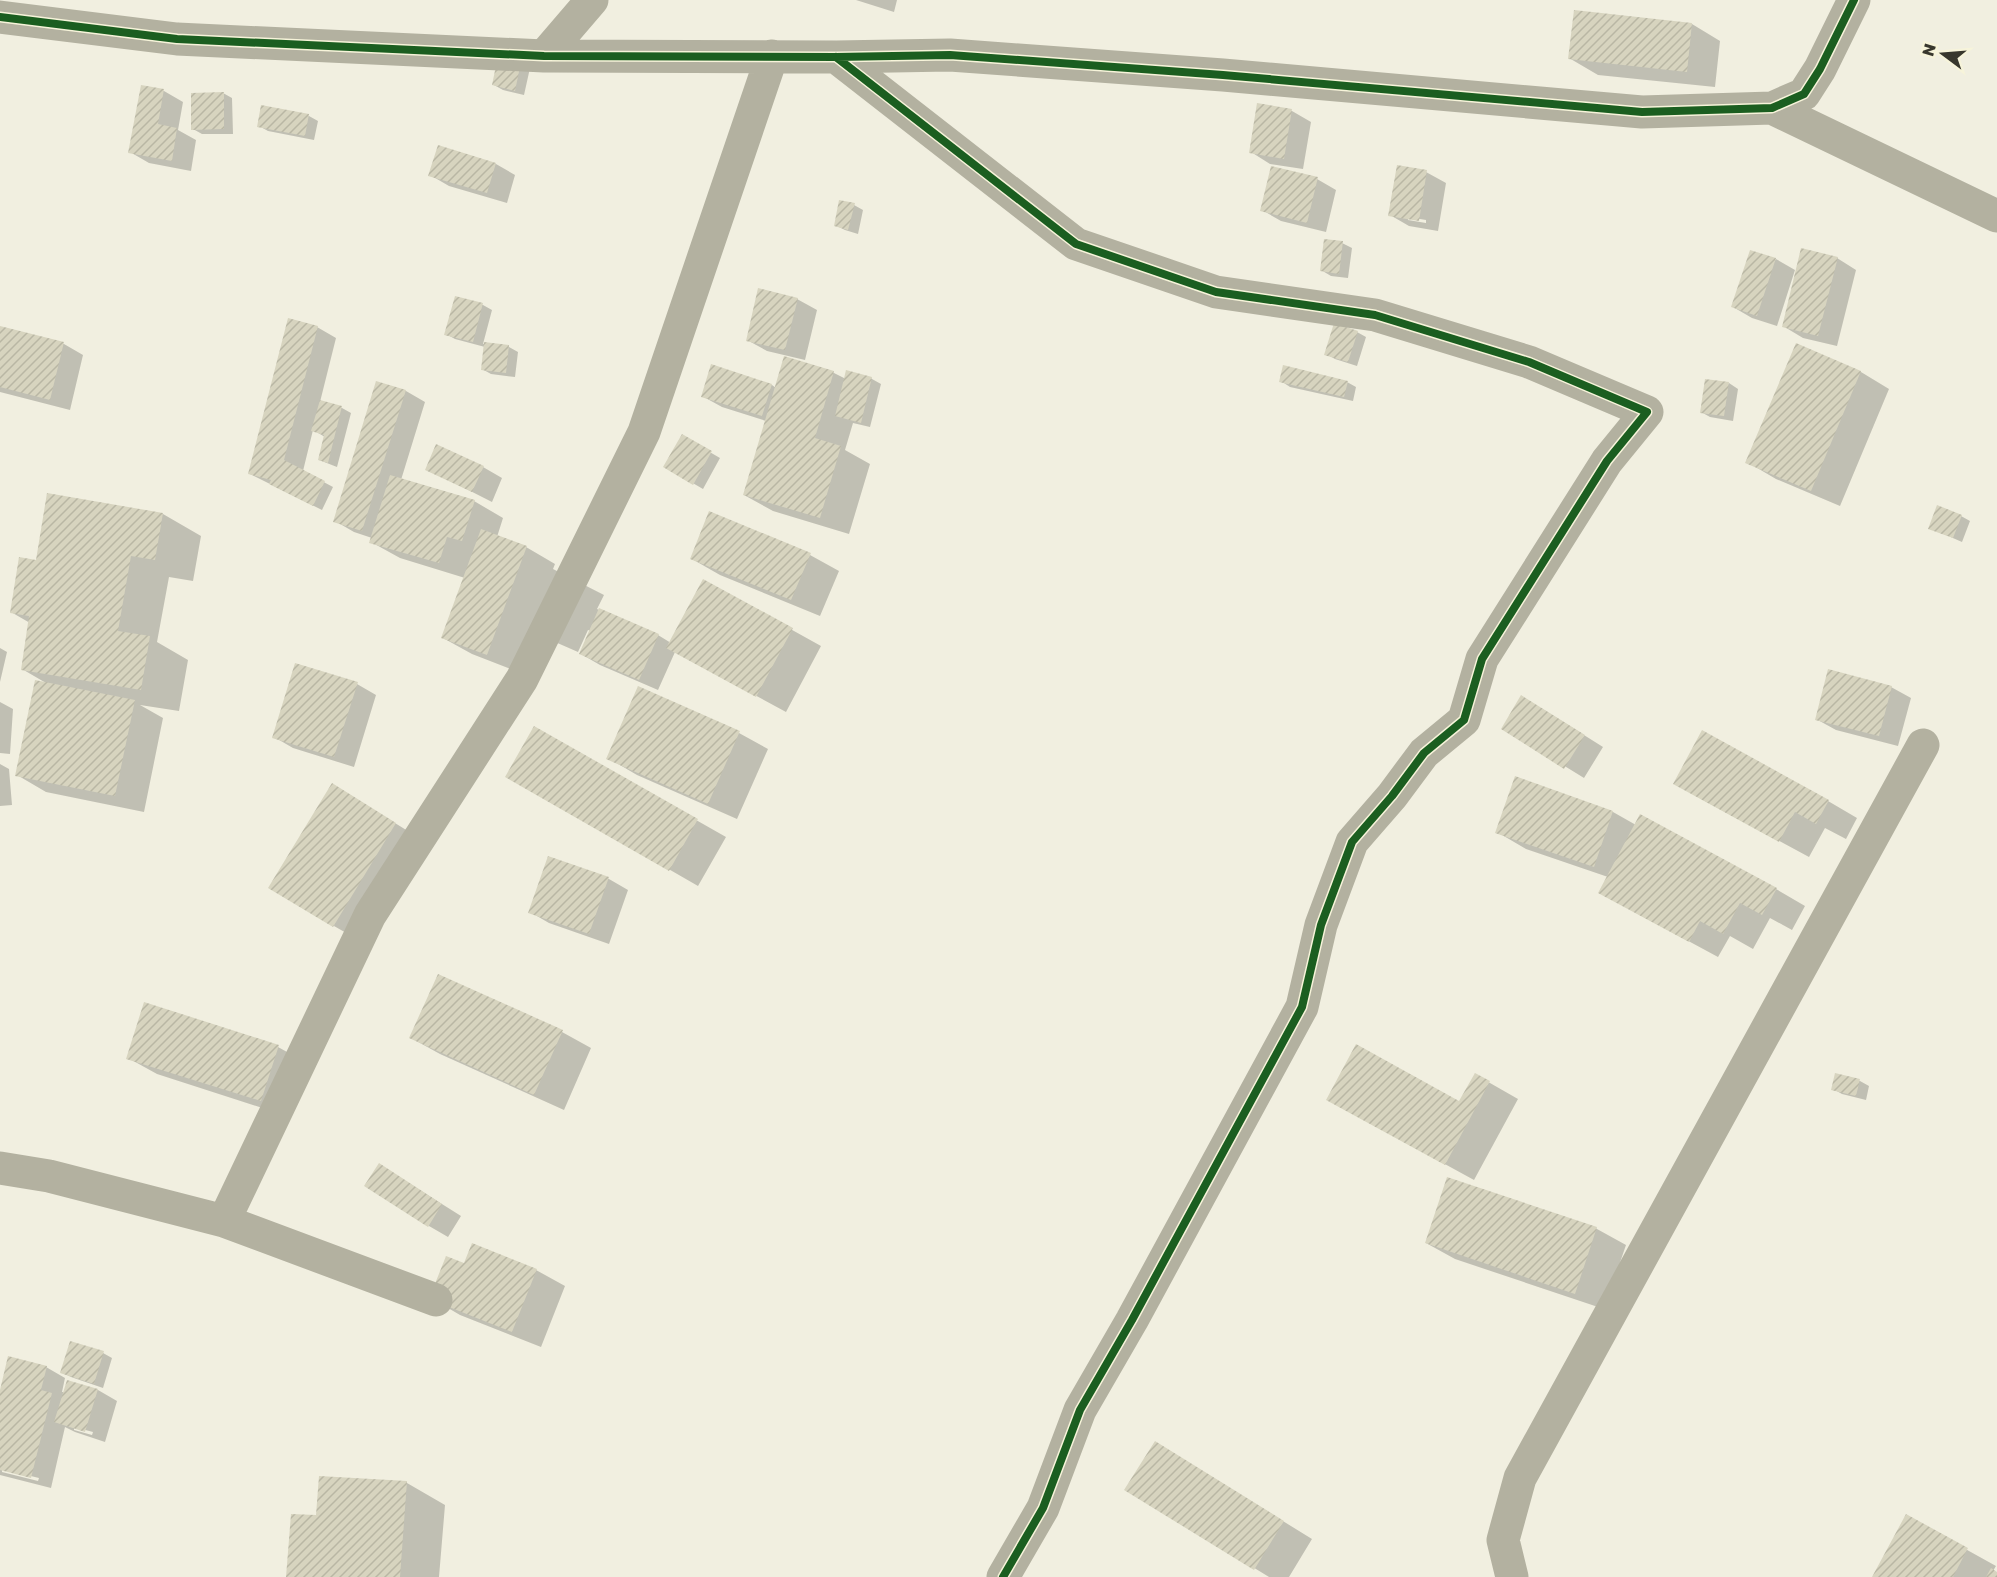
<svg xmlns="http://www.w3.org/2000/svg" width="1997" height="1577" font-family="'Golos Text',sans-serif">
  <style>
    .shadow { fill: #0003; fill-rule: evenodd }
    .building { fill: url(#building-hatch) }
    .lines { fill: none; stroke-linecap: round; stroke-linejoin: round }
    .minor { stroke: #b3b1a0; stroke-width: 33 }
    .cycleway-casing { stroke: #f7f4da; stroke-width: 11 }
    .cycleway { stroke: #1b5e20; stroke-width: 8 }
  </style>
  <defs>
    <pattern id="building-hatch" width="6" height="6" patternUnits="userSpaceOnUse" patternTransform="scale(1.5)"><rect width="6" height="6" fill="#d7d4bf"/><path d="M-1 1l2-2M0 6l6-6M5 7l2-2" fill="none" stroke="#b9b7a4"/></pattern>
  </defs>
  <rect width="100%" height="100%" fill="#f1efe0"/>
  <path class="shadow" d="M856,0H897L894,12Z
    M1692,24L1720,41L1715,87L1598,75L1569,58Z
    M499,58L530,68L524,95L503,90L494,85Z
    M142,87L164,91L183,102L178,130L196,140L191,171L149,163L130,152Z
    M223,93L232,98L233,134H202L193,129Z
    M1258,105L1292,111L1311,122L1303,169L1270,164L1251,152Z
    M309,116L318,121L314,140L268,131L259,126Z
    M439,147L496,164L515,175L507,203L449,186L430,175Z
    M1426,172L1446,183L1438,231L1409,226L1390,215ZM1408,217L1426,220V223L1408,220Z
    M1317,179L1336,190L1326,232L1281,221L1262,210Z
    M854,205L863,210L858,234L845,230L835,225Z
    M1342,243L1352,248L1348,278L1331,276L1321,270Z
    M1837,258L1856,270L1837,346L1803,338L1783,326Z
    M1776,259L1795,270L1777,326L1752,318L1733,307Z
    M456,297L483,305L492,310L483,344L509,347L518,352L515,377L491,374L482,369L485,347L455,339L446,334Z
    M797,299L817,310L805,360L767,351L747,340Z
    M317,327L336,338L320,402L342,408L351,413L337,467L319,460L325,437L313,430L303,471L333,487L322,510L250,474Z
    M0,328L64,344L83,355L70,410L0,392Z
    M1357,332L1366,337L1357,366L1335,359L1326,354Z
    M1797,345L1861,372L1889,389L1840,506L1776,479L1747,462Z
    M785,358L834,373L846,379H872L881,384L870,427L853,423L845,450L870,464L849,534L773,511L744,495L766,421L722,407L702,396L772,385L776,388Z
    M1281,381L1347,382L1356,387L1353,401L1290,387Z
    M377,383L406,391L425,402L401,480L474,501L503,518L497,537L526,547L555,564L553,569L604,595L597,609L658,635L671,643L704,581L821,646L786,712L675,652L658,690L600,665L581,654L591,631L588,630L578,652L546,638L516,671L472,654L443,638L465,578L400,558L371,542L372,538L354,532L335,521Z
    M1729,383L1738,389L1733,421L1710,417L1701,412Z
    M682,436L720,458L703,489L665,467Z
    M483,467L502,478L492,502L427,469Z
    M48,495L163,514L201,536L193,581L169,577L157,642L188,660L179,711L140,705L163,718L144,812L46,792L17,775L46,683L22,669L30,623L11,612L37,562Z
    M1961,516L1970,521L1962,542L1930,528Z
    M810,555L839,571L820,616L720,575L692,559Z
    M0,648L7,652L0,682Z
    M357,684L376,695L354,767L293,748L274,737Z
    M1891,687L1911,698L1898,746L1836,730L1816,719Z
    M0,702L13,709L10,754L0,753Z
    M1541,708L1603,747L1584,778L1503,728Z
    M534,728L726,837L698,886L507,776Z
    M739,733L768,749L737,819L637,775L608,758Z
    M0,764L9,769L12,805L0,806Z
    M1516,778L1613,812L1636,825L1776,889L1805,906L1792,930L1770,918L1753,949L1730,936L1718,957L1629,909L1608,877L1526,849L1497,832Z
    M1703,800L1828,801L1857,818L1846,839L1825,828L1809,857Z
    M361,802L424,841L362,942L334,926Z
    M549,858L609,879L628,890L609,944L549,923L530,912Z
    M438,976L562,1032L591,1048L564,1110L440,1054L411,1038Z
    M278,1047L307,1063L290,1117L157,1074L128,1058Z
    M1476,1075L1518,1099L1474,1180L1357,1116L1460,1104Z
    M1836,1075L1860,1081L1869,1086L1866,1100L1842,1094L1833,1089Z
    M380,1165L461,1216L448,1237L429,1226Z
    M1448,1179L1597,1229L1626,1245L1604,1309L1455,1259L1426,1243Z
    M465,1265L536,1270L565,1286L541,1347L460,1315L431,1298Z
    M103,1353L112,1358L103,1388L71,1377L61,1372Z
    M46,1367L65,1378L62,1392L98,1390L117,1401L105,1442L75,1432L65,1427L51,1488L0,1475V1396ZM74,1427L93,1432L92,1435L74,1430ZM2,1469L39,1478L38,1481L2,1472Z
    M1184,1460L1312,1539L1289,1577H1269L1126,1489Z
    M407,1483L445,1505L439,1577H288L318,1517Z
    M1906,1516L1996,1566L1993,1571L1997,1574V1577H1873Z"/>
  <path class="building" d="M1574,10L1692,23L1687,72L1568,59Z
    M498,56L521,62L515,91L492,85Z
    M141,85L164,89L158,124L177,128L172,161L128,153Z
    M224,92V129L191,130V93Z
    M1257,103L1292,109L1284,159L1249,153Z
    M261,105L309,114L305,136L257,127Z
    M438,145L496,163L487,193L428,176Z
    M1397,165L1427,170L1419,221L1388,216Z
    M1271,166L1318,177L1307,223L1260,211Z
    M839,200L855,203L848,230L834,226Z
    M1324,239L1343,241L1339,274L1320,271Z
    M1801,248L1838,257L1818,336L1782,327Z
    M1750,250L1776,258L1757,316L1731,307Z
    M758,288L798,298L785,350L746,341Z
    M455,296L483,303L473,342L444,335Z
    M288,318L318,326L284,460L325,481L313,506L269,484L271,480L248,474Z
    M1334,323L1358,331L1348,362L1324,355Z
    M0,326L64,342L50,400L0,387Z
    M484,342L509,345L506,373L481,370Z
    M1796,343L1861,371L1811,491L1745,463Z
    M784,356L834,371L815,438L841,446L820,518L743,495Z
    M711,364L772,384L762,416L701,397Z
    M1283,365L1348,381L1344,397L1279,382Z
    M846,370L872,377L861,423L835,416Z
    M1705,379L1729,382L1724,416L1700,413Z
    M376,381L406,390L362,531L333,522Z
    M320,400L342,406L328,463L318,460L324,435L311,431Z
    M682,434L712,451L693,485L663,467Z
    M436,444L484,466L472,492L425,470Z
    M390,475L475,500L462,541L447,537L439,563L369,543Z
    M47,493L163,513L155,560L131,556L118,631L150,636L141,690L21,670L29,616L10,613L19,557L36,560Z
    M1937,505L1962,515L1953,538L1928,529Z
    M709,511L811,553L791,600L690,559Z
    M481,529L527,546L487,655L441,638Z
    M703,579L793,628L756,697L666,648Z
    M599,608L659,634L639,680L579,654Z
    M295,663L358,682L334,757L272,738Z
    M1828,669L1892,686L1879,736L1815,720Z
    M35,680L135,700L115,796L15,776Z
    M638,686L740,731L708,804L606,759Z
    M1521,695L1585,735L1564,769L1501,729Z
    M534,726L698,819L669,871L505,777Z
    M1702,730L1829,800L1816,824L1795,812L1779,842L1673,784Z
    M1515,776L1613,811L1594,867L1495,833Z
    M332,783L396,823L333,927L268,888Z
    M1640,814L1777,888L1762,915L1740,903L1723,934L1700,921L1689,942L1598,893Z
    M548,856L609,877L589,934L528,913Z
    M438,974L563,1030L534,1095L409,1038Z
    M144,1002L279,1045L261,1101L126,1059Z
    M1356,1044L1459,1101L1475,1073L1490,1081L1445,1165L1326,1100Z
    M1835,1073L1860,1079L1856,1096L1831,1090Z
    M379,1163L442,1204L428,1227L364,1186Z
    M1447,1177L1597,1227L1575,1294L1425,1243Z
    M472,1243L537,1269L512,1332L429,1299L446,1256L464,1263Z
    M70,1341L104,1351L94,1384L60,1373Z
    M8,1356L47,1366L41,1390L52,1393L31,1478L0,1470V1390Z
    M67,1380L98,1389L85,1432L54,1422Z
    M1155,1441L1284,1521L1254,1570L1124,1490Z
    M319,1476L407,1481L400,1577H286L291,1514L316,1515Z
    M1906,1514L1968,1548L1953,1577H1872Z
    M1991,1568L1997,1572V1577H1986Z"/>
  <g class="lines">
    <path class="minor" d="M0,17L177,39L544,56L836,57L950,55L1223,75L1642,112L1772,108L1804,94L1820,69L1854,0
      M544,56L592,0
      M836,57L1076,244L1216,292L1375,315L1529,362L1647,412L1607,461L1482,659L1464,720L1424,753L1392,796L1352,842L1321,925L1302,1007L1132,1320L1080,1410L1043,1508L1003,1577
      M1772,108L1997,216
      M0,1168L49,1176L224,1221L436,1300
      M224,1221L370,915L522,679L644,432L772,56
      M1512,1577L1503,1540L1520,1478L1923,745"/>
    <g class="cycleway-casing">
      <path id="cycleway" d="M0,17L177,39L544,56L836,57L950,55L1223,75L1642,112L1772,108L1804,94L1820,69L1854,0
        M836,57L1076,244L1216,292L1375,315L1529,362L1647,412L1607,461L1482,659L1464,720L1424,753L1392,796L1352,842L1321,925L1302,1007L1132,1320L1080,1410L1043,1508L1003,1577"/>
    </g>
    <use href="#cycleway" class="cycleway"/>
  </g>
  <g transform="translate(1943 54) rotate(286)" stroke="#f7f4da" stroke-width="4.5" paint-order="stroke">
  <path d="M0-4.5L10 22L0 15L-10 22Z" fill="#38372d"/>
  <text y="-9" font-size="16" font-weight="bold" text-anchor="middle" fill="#38372d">N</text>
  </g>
</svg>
